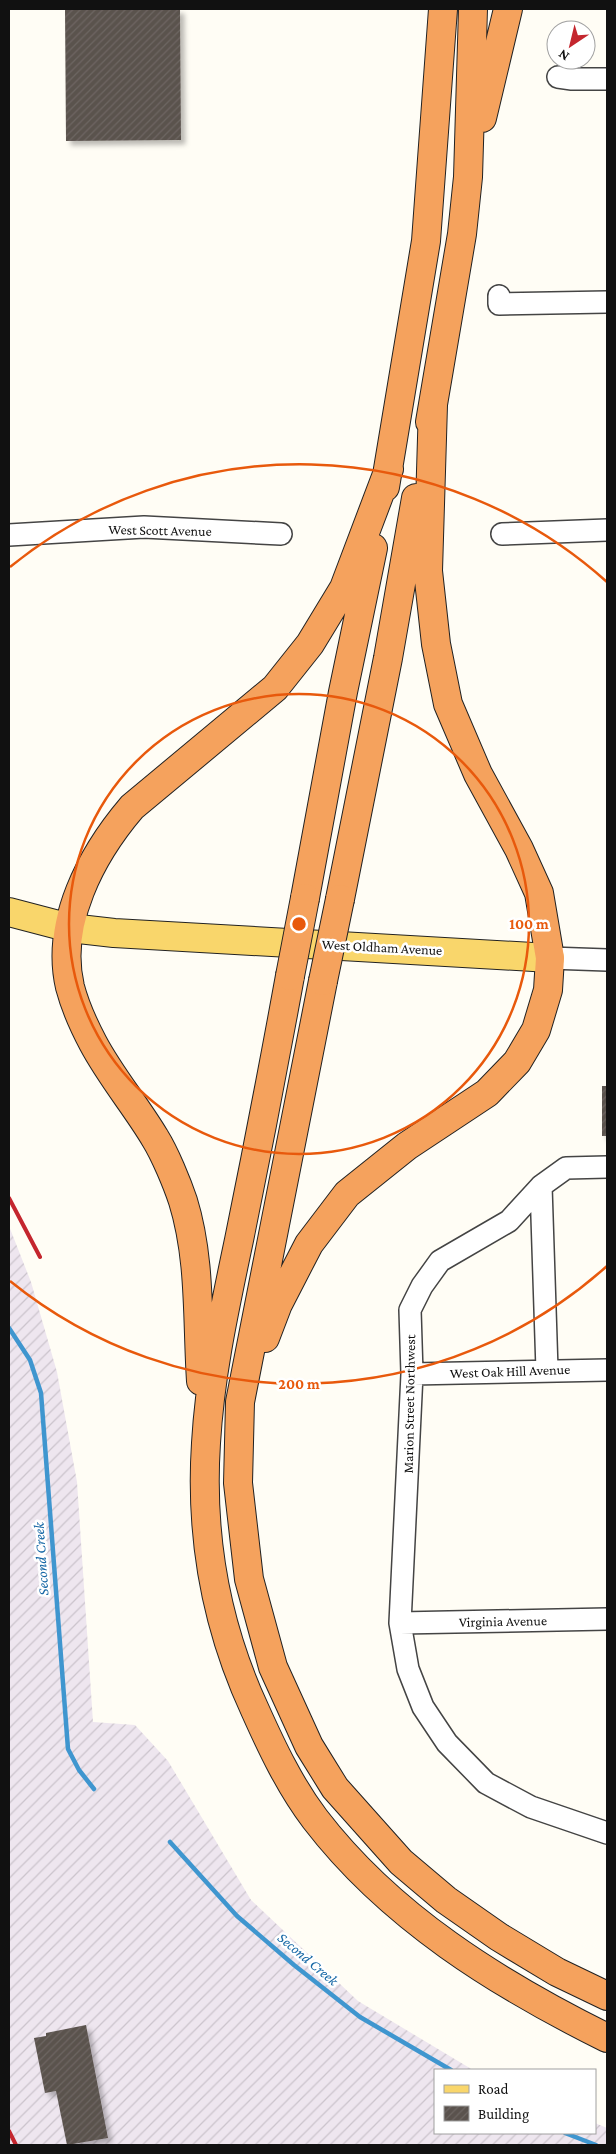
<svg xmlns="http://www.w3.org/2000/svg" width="616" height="2154" font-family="'Crimson Pro',serif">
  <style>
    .industrial { fill: url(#industrial-furrows) }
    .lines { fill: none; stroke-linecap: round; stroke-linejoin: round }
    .stream { stroke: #3f96cf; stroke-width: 4.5 }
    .building { fill: url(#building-hatch); filter: url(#shadow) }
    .minor-casing { stroke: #444; stroke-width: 24 }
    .major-casing { stroke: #222; stroke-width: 30 }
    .highway-casing { stroke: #222; stroke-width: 30 }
    .minor { stroke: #fff; stroke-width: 21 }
    .major { stroke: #f9d66b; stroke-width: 28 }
    .highway { stroke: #f5a25d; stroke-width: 28 }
    .rail { stroke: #c4262e; stroke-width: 4 }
    .highway-bridge-casing { stroke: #222; stroke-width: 30; stroke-linecap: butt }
    .highway-bridge { stroke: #f5a25d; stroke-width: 28 }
    .ring { fill: none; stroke: #e8590c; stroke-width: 2.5 }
    .labels { text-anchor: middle; stroke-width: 5; stroke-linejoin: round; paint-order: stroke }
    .street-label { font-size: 14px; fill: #111; stroke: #fff }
    .water-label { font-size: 15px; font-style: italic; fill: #1768a6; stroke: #fff }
    .centre { fill: #e8590c; stroke: #fff; stroke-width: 2.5 }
    .ring-label { font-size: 15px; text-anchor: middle; font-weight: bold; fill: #e8590c; stroke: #fff; stroke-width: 5; stroke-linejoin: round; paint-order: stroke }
  </style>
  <defs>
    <pattern id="industrial-furrows" width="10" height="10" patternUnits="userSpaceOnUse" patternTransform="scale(1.25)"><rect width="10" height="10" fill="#eee6ef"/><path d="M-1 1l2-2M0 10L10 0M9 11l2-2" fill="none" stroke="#cbc4cc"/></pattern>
    <pattern id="building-hatch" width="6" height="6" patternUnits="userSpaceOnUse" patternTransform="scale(1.25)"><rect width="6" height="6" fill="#5a524d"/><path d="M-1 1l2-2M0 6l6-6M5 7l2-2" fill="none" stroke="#6d6662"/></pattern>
    <filter id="shadow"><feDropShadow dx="4.5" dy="4.5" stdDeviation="2.5" flood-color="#0004"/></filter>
  </defs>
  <rect width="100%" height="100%" fill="#fffdf5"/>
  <path class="industrial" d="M9,1226L31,1282L57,1372L77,1482L93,1722L135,1725L168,1761L251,1900L358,2001L473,2070H435V2133H595V2123L607,2128V2145H9Z"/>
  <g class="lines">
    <path class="stream" d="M9,1328L30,1360L41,1393L68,1749L79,1770L94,1789
      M170,1842L237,1916L294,1965L360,2017L451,2070
      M565,2133L596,2145"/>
  </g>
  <path class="building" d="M65,9H180L181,140L66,141Z
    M602,1086H607V1136H602Z
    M86,2025L108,2138L67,2145L56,2091L45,2093L34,2038L46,2036V2033Z"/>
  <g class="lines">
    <g class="minor-casing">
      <path id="minor" d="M558,77L572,79H607
        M499,296V304L607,302
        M502,534L607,530
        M9,535L144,527L281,534
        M550,958L607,960
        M607,1167L566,1168L541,1186L509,1221L440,1261L422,1286L410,1310L412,1374L400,1623L408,1669L423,1707L447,1743L486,1783L531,1807L607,1833
        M541,1186L547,1370
        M412,1374L607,1370
        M400,1623L607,1619"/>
    </g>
    <g class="major-casing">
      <path id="major" d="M9,912L70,928L114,933L550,958"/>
    </g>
    <g class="highway-casing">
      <path id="highway" d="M482,118L508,9
        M430,422L462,234L468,177L473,9
        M385,487L426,241L443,9
        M305,898L343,692L373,548
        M340,899L388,658L416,498
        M290,976C274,1064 257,1152 239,1240C225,1307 210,1374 206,1443C200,1535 216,1626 255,1710C272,1748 290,1786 315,1819C390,1917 498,1984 607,2038
        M323,981L240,1402L238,1483L249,1579L273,1667L309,1746L335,1788L401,1862L446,1900L499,1937L557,1972L607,1996
        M265,1338L278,1304L309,1244L347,1194L407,1146L487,1093L517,1062L536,1030L548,990L550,958L539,893L519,849L478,774L448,704L436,644L428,571L433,405
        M201,1381C197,1321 201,1259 183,1201C177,1183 165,1154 155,1138C136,1106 111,1077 93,1043C84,1026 75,1006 70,987C55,923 91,855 132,807L275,688L310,644L344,588L389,469"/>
    </g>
    <use href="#minor" class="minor"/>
    <use href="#major" class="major"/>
    <use href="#highway" class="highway"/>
    <path class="rail" d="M9,1198L40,1257
      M9,2131L16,2145"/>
    <g class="highway-bridge-casing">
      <path id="highway-bridge" d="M290,976L305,898
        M323,981L340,899"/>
    </g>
    <use href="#highway-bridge" class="highway-bridge"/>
  </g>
  <g class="ring">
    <circle cx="299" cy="924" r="230"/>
    <path d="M607 1266A460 460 0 0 1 10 1281M10 567A460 460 0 0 1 607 582"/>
  </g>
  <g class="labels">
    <g class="street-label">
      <text transform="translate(160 530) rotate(1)" y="5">West Scott Avenue</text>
      <text transform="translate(382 947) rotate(3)" y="5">West Oldham Avenue</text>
      <text transform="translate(510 1371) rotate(-2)" y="5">West Oak Hill Avenue</text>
      <text transform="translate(409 1404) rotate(-89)" y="5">Marion Street Northwest</text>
      <text transform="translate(503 1621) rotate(-1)" y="5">Virginia Avenue</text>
    </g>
    <g class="water-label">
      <text transform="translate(41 1559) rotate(-94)" y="5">Second Creek</text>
      <text transform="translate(308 1959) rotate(40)" y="5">Second Creek</text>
    </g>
  </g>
  <circle cx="299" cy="924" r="8" class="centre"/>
  <g class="ring-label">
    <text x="529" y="929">100 m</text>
    <text x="299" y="1389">200 m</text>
  </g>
  <rect width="616" height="2154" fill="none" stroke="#111111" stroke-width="20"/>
  <rect x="434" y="2069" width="162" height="65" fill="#ffffff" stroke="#a0a0a0"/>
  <rect x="444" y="2085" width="25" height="8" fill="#f9d66b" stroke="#a0a0a0"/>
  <text x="478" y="2094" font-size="15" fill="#111111">Road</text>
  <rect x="444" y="2106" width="25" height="15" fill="url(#building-hatch)" stroke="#a0a0a0"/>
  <text x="478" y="2119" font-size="15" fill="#111111">Building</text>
  <g transform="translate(571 45) rotate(215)"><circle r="24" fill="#ffffff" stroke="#a0a0a0"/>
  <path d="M0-4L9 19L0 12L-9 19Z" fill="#c4262e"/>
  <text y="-8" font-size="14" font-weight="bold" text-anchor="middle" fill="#111111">N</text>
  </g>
</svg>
